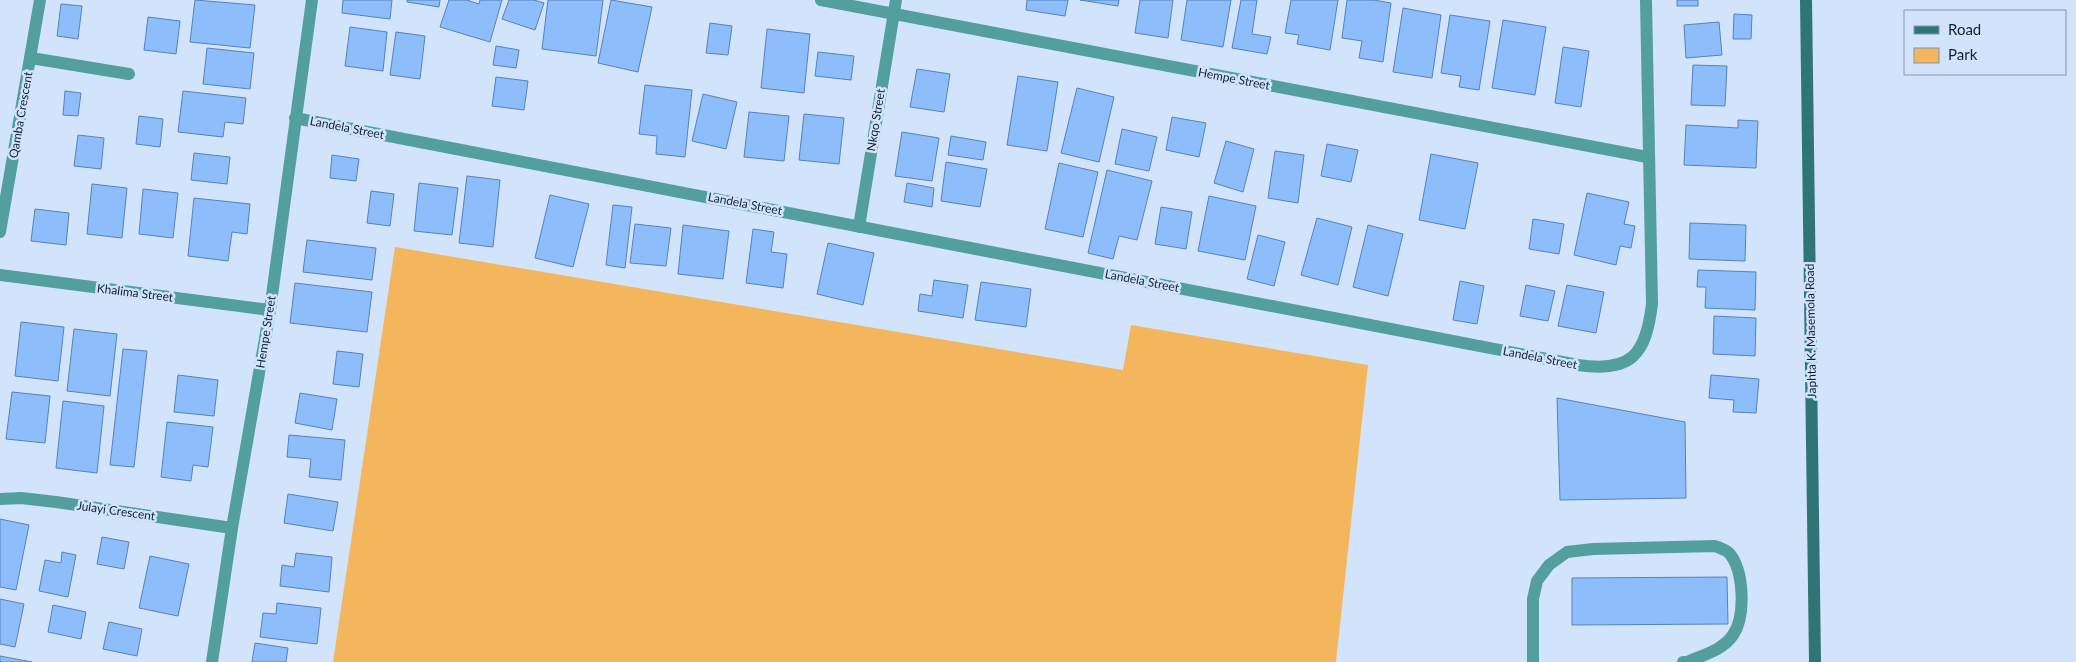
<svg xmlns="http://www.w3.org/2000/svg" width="2076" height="662" font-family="Lato,sans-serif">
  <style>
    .green { fill: #f3b65d }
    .building { fill: #8dbefb; stroke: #5782b8 }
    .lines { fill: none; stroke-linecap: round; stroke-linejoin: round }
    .service { stroke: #529f9e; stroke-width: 12 }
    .minor { stroke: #529f9e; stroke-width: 12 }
    .secondary { stroke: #307575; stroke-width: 12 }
    .labels { text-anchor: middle; stroke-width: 5; stroke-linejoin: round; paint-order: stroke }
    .street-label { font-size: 12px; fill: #0f2137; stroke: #d1e4fb }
  </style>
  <rect width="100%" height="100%" fill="#d1e4fb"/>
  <path class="green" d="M395,247L1123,370L1131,325L1368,365L1336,662H333Z"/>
  <path class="building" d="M195,0L255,5L250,48L190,42Z
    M343,0H392L390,19L342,13Z
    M407,0H440L439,7L407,2Z
    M449,0H467L479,4L480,0H502L490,42L440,27Z
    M509,0H534L544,3L535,30L502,19Z
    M548,0H603L596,56L542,49Z
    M611,0L652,7L638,72L598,63Z
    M1027,0H1068L1065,16L1026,10Z
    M1080,0H1119L1118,6Z
    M1140,0H1173L1168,38L1135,33Z
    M1187,0H1231L1223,47L1181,40Z
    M1241,0H1257L1252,34L1271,37L1267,54L1232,48Z
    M1291,0H1338L1330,50L1297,44L1299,35L1285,33Z
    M1347,0H1374L1391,3L1383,62L1359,58L1362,41L1342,38Z
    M1677,0H1698V6H1677Z
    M61,4L82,6L78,39L57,36Z
    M1403,8L1441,15L1432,78L1393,72Z
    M1734,14L1752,15L1751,39H1733Z
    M1450,15L1490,21L1479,90L1459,87L1461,76L1441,73Z
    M148,17L180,21L176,54L144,50Z
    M1503,20L1546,27L1535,95L1492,88Z
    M1719,22L1722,55L1686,58L1684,25Z
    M710,23L732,26L728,55L706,53Z
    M350,27L387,32L383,71L345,66Z
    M767,29L810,34L804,93L761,88Z
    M396,32L425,36L420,79L390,75Z
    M496,46L519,50L516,68L493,65Z
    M1563,47L1589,51L1581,107L1555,103Z
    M207,48L254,53L250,89L203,84Z
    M818,52L854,56L851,80L815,76Z
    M1693,65L1727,66L1725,106L1691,105Z
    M917,69L950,74L944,112L910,107Z
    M1018,76L1058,82L1047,151L1007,145Z
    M496,77L528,81L524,110L492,106Z
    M645,85L692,90L685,157L656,154L657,136L639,134Z
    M1077,88L1114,97L1099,162L1061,153Z
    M65,91L81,93L78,116L63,115Z
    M183,91L246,98L243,124L225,122L223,137L178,132Z
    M703,94L737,102L726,149L692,141Z
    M749,112L789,116L784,161L744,157Z
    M804,114L844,118L839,164L799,160Z
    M139,116L163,119L160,147L136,144Z
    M1172,117L1206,123L1199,157L1166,150Z
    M1738,120L1758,121L1756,168L1684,165L1686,125L1738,128Z
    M1122,129L1157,137L1149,171L1115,164Z
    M902,132L939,138L932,181L895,176Z
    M78,135L104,138L101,169L74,166Z
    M951,136L986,142L983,160L948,155Z
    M1226,141L1254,149L1243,192L1214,183Z
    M1327,144L1358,150L1351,182L1321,176Z
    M1275,151L1304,155L1298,203L1268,198Z
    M194,153L230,157L227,184L191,180Z
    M1431,154L1478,163L1465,229L1419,220Z
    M332,155L359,159L356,181L330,178Z
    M946,162L987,169L980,207L941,201Z
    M1059,163L1098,172L1083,237L1045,229Z
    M1107,170L1152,181L1137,240L1119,236L1113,259L1088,253Z
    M467,176L500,180L493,247L459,243Z
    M419,183L458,188L452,235L414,231Z
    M907,183L934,188L932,207L904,202Z
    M92,184L127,188L122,238L87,234Z
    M143,189L178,193L173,238L139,234Z
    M371,191L394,194L390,226L367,223Z
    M1587,193L1629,202L1624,224L1635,226L1631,248L1620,246L1616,265L1574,255Z
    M550,195L589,204L573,267L535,258Z
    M1209,196L1256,206L1245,260L1198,251Z
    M194,198L250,204L247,234L232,232L228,261L188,256Z
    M613,205L632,207L625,268L606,265Z
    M1161,207L1192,212L1186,249L1155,244Z
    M35,209L69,213L66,245L31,241Z
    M1317,218L1352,227L1338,285L1301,275Z
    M1533,219L1564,224L1559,254L1529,249Z
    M1690,223L1746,225L1745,261L1689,259Z
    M635,224L671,228L666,266L630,263Z
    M683,225L729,231L723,279L678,274Z
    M1368,225L1403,234L1388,296L1353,287Z
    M753,229L774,232L771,252L787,254L783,288L746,283Z
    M1258,235L1285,242L1274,286L1247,279Z
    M307,240L376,248L372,280L303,272Z
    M828,243L874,253L863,305L817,294Z
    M1698,270L1756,272L1755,310L1705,308L1706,287H1697Z
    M934,280L968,285L963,318L918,311L920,294L932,296Z
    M1460,281L1484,286L1477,324L1453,320Z
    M981,282L1031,289L1026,327L975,320Z
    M295,283L372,292L367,332L290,323Z
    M1526,285L1555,291L1548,321L1520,316Z
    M1567,285L1604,292L1596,333L1558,326Z
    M1714,316L1756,318L1755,356L1713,354Z
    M21,322L64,327L58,381L15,376Z
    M74,329L117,334L110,396L67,391Z
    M123,349L147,351L134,467L110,465Z
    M337,351L363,354L359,387L333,384Z
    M178,375L218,380L214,416L174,412Z
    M1711,375L1759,379L1756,413L1733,412L1734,400L1709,398Z
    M12,392L50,396L45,443L6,439Z
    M300,393L337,399L332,430L295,423Z
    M1557,398L1685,422L1686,498L1560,500Z
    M63,401L104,406L97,473L56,468Z
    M167,422L213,427L208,467L193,465L191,481L161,477Z
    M289,435L345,440L341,480L309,477L311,459L287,457Z
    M288,494L338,502L333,531L284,523Z
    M0,519L29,525L16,590L0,587Z
    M102,537L129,542L124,569L97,564Z
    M62,552L76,555L68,597L39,591L45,560L61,563Z
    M296,553L332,557L329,592L280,586L282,565L294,567Z
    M150,556L189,564L178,616L139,608Z
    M1727,577L1728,624L1572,625V578Z
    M0,599L24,604L15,647L0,644Z
    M277,603L321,608L317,644L260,637L263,613L276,614Z
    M53,605L86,612L81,639L48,632Z
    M109,622L142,629L137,656L103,649Z
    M255,643L288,648L286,662H252Z
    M0,656L32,662H0Z"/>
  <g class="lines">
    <path class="service" d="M1533,662V599L1537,581L1549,565L1567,552L1593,549L1715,546C1720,548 1726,550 1729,553C1744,570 1746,616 1733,635C1723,650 1703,655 1687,662H1683"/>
    <path class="minor" d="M821,0L1647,157
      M31,58L129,74
      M295,118L1578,365C1632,373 1646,354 1652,304L1646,0
      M859,227L896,0
      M0,232L40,0
      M0,275L270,310
      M0,499L21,498L56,502L232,528
      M212,662L232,528L270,310L312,0"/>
    <path class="secondary" d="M1806,0L1815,662"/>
  </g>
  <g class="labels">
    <g class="street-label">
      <text transform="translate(1234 79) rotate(11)" y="4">Hempe Street</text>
      <text transform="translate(21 115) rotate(-80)" y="4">Qamba Crescent</text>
      <text transform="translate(876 120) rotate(-81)" y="4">Nkqo Street</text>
      <text transform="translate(347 128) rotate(11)" y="4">Landela Street</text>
      <text transform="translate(745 204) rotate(11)" y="4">Landela Street</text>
      <text transform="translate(1142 281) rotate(11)" y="4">Landela Street</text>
      <text transform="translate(135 293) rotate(7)" y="4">Khalima Street</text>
      <text transform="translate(1811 331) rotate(-91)" y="4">Japhta K. Masemola Road</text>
      <text transform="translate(266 332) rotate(-81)" y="4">Hempe Street</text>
      <text transform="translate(1540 358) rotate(11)" y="4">Landela Street</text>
      <text transform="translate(116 511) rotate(8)" y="4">Julayi Crescent</text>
    </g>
  </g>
  <rect x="1904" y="10" width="162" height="65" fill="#d1e4fb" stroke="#8396ad"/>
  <rect x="1914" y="26" width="25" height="8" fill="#307575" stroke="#8396ad"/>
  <text x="1948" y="35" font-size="15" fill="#0f2137">Road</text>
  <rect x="1914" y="48" width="25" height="15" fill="#f3b65d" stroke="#8396ad"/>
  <text x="1948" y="60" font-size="15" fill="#0f2137">Park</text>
</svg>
